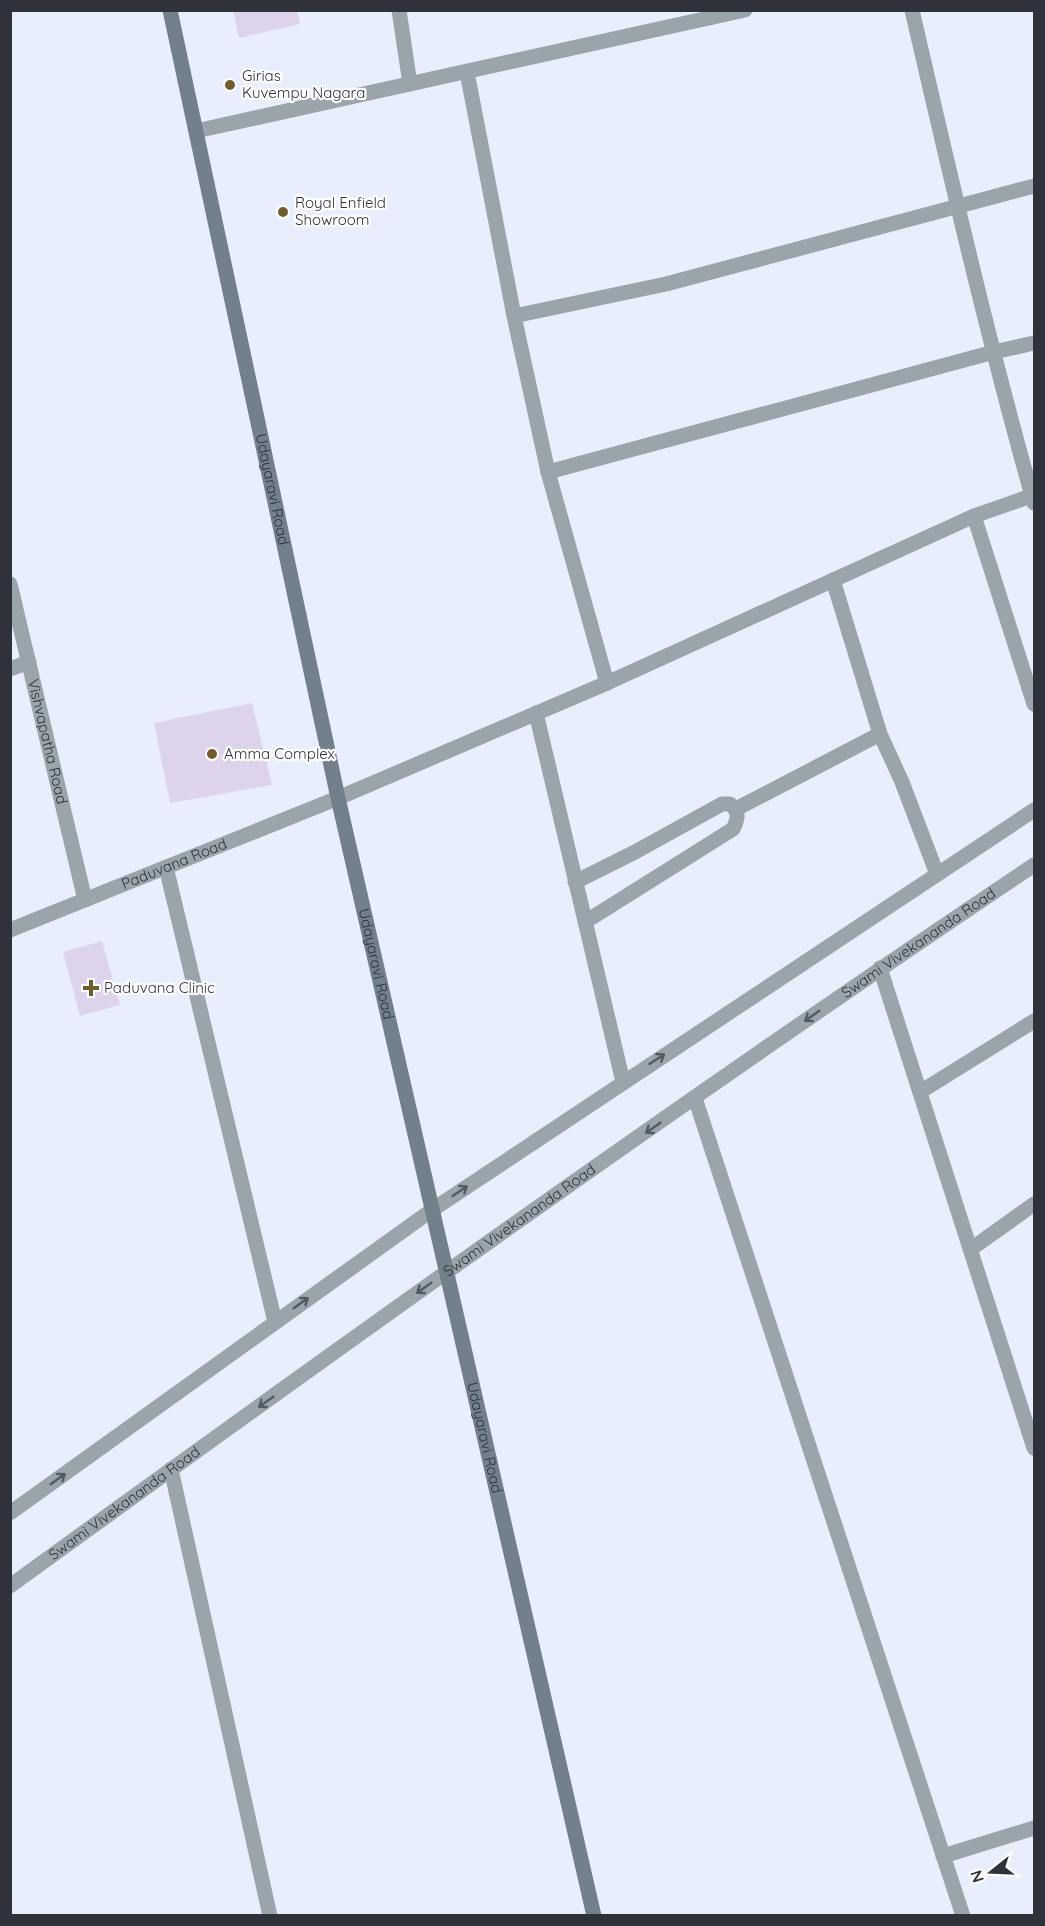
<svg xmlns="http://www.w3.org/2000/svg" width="1045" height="1926" font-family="Quicksand,sans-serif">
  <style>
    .building { fill: #ddd3eb }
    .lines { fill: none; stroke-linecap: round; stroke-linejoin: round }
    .street { stroke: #9aa4ab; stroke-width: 15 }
    .secondary { stroke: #71808a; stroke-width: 15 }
    .oneway { stroke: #545a62 }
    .poi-dot { fill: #725c2c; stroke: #fff; stroke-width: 2 }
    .labels { text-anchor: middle; stroke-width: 4.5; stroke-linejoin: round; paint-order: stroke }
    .poi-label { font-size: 15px; fill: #2f323b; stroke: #fff; text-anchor: start }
    .street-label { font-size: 15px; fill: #2f323b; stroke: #fff }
  </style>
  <rect width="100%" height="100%" fill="#e9eefd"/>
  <path class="building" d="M233,10H297L300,24L239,38Z
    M252,703L272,785L170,803L154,723Z
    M102,941L120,1005L80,1016L63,952Z"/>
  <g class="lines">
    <g class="street">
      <path d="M399,10L410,84"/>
      <path d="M912,10C950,175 988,340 1034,503"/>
      <path d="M467,72L514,316L548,472L607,683"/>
      <path d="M196,131L745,10"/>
      <path d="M514,316L666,284L1034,186"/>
      <path d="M548,472L994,352L1034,343"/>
      <path d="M974,516L1034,704"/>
      <path d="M833,580L880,734L902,782L937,874"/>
      <path id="s1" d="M10,584L85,900"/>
      <path d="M10,669L29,662"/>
      <path d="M536,713L623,1082"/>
      <path d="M736,809L880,734"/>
      <path d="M166,867L275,1322"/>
      <path d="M575,882L635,852L722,804H730C740,812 738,819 733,829L585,922"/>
      <path id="s2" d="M10,930L338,798L607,683L974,516L1034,495"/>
      <path d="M880,968L1034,1448"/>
      <path d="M920,1092L1034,1021"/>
      <path d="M695,1098L963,1916"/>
      <path d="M971,1249L1034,1204"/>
      <path d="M171,1469L270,1916"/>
      <path d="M10,1513L432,1210L1034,810"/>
      <path id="s3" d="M10,1586C348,1341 688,1097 1034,865"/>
      <path d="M943,1856L1034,1828"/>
    </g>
    <path class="secondary" id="s4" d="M170,10L338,798L594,1916"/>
  </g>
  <defs><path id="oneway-shaft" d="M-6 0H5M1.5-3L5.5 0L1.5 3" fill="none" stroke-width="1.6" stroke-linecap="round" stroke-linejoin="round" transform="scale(1.5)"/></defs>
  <g class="oneway">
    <use href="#oneway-shaft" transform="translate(812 1016) rotate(145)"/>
    <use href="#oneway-shaft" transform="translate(657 1059) rotate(-33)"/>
    <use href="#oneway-shaft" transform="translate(653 1128) rotate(145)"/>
    <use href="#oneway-shaft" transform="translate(460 1191) rotate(-34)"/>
    <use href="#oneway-shaft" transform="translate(424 1288) rotate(145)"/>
    <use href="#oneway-shaft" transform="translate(301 1303) rotate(-36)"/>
    <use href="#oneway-shaft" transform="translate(266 1402) rotate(145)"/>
    <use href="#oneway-shaft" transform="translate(58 1479) rotate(-36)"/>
  </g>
  <g class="poi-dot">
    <circle cx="230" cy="85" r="6"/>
    <circle cx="283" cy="212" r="6"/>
    <circle cx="212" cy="754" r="6"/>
    <path d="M88 979h6v6h6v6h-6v6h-6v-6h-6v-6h6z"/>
  </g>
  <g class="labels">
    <g class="poi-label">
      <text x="242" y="81">Girias<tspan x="242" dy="17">Kuvempu Nagara</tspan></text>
      <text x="295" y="208">Royal Enfield<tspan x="295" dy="17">Showroom</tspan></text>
      <text x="224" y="759">Amma Complex</text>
      <text x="104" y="993">Paduvana Clinic</text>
    </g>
    <g class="street-label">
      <text dy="5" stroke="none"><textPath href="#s4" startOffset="490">Udayaravi Road</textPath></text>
      <text dy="5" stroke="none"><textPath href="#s1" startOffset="162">Vishvapatha Road</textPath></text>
      <text dy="5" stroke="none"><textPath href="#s2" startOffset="177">Paduvana Road</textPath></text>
      <text dy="5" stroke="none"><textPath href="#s3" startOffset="1113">Swami Vivekananda Road</textPath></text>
      <text dy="5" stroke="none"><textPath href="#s4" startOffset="976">Udayaravi Road</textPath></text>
      <text dy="5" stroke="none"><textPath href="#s3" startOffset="627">Swami Vivekananda Road</textPath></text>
      <text dy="5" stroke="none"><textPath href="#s4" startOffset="1462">Udayaravi Road</textPath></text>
      <text dy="5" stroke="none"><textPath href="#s3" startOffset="141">Swami Vivekananda Road</textPath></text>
    </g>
  </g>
  <rect width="1045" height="1926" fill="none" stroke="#2f323b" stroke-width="24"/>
  <g transform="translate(991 1872) rotate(252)" stroke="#ffffff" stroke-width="4.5" paint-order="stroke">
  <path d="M0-4.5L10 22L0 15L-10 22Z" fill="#2f323b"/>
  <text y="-9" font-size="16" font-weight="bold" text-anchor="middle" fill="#2f323b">N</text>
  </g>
</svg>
